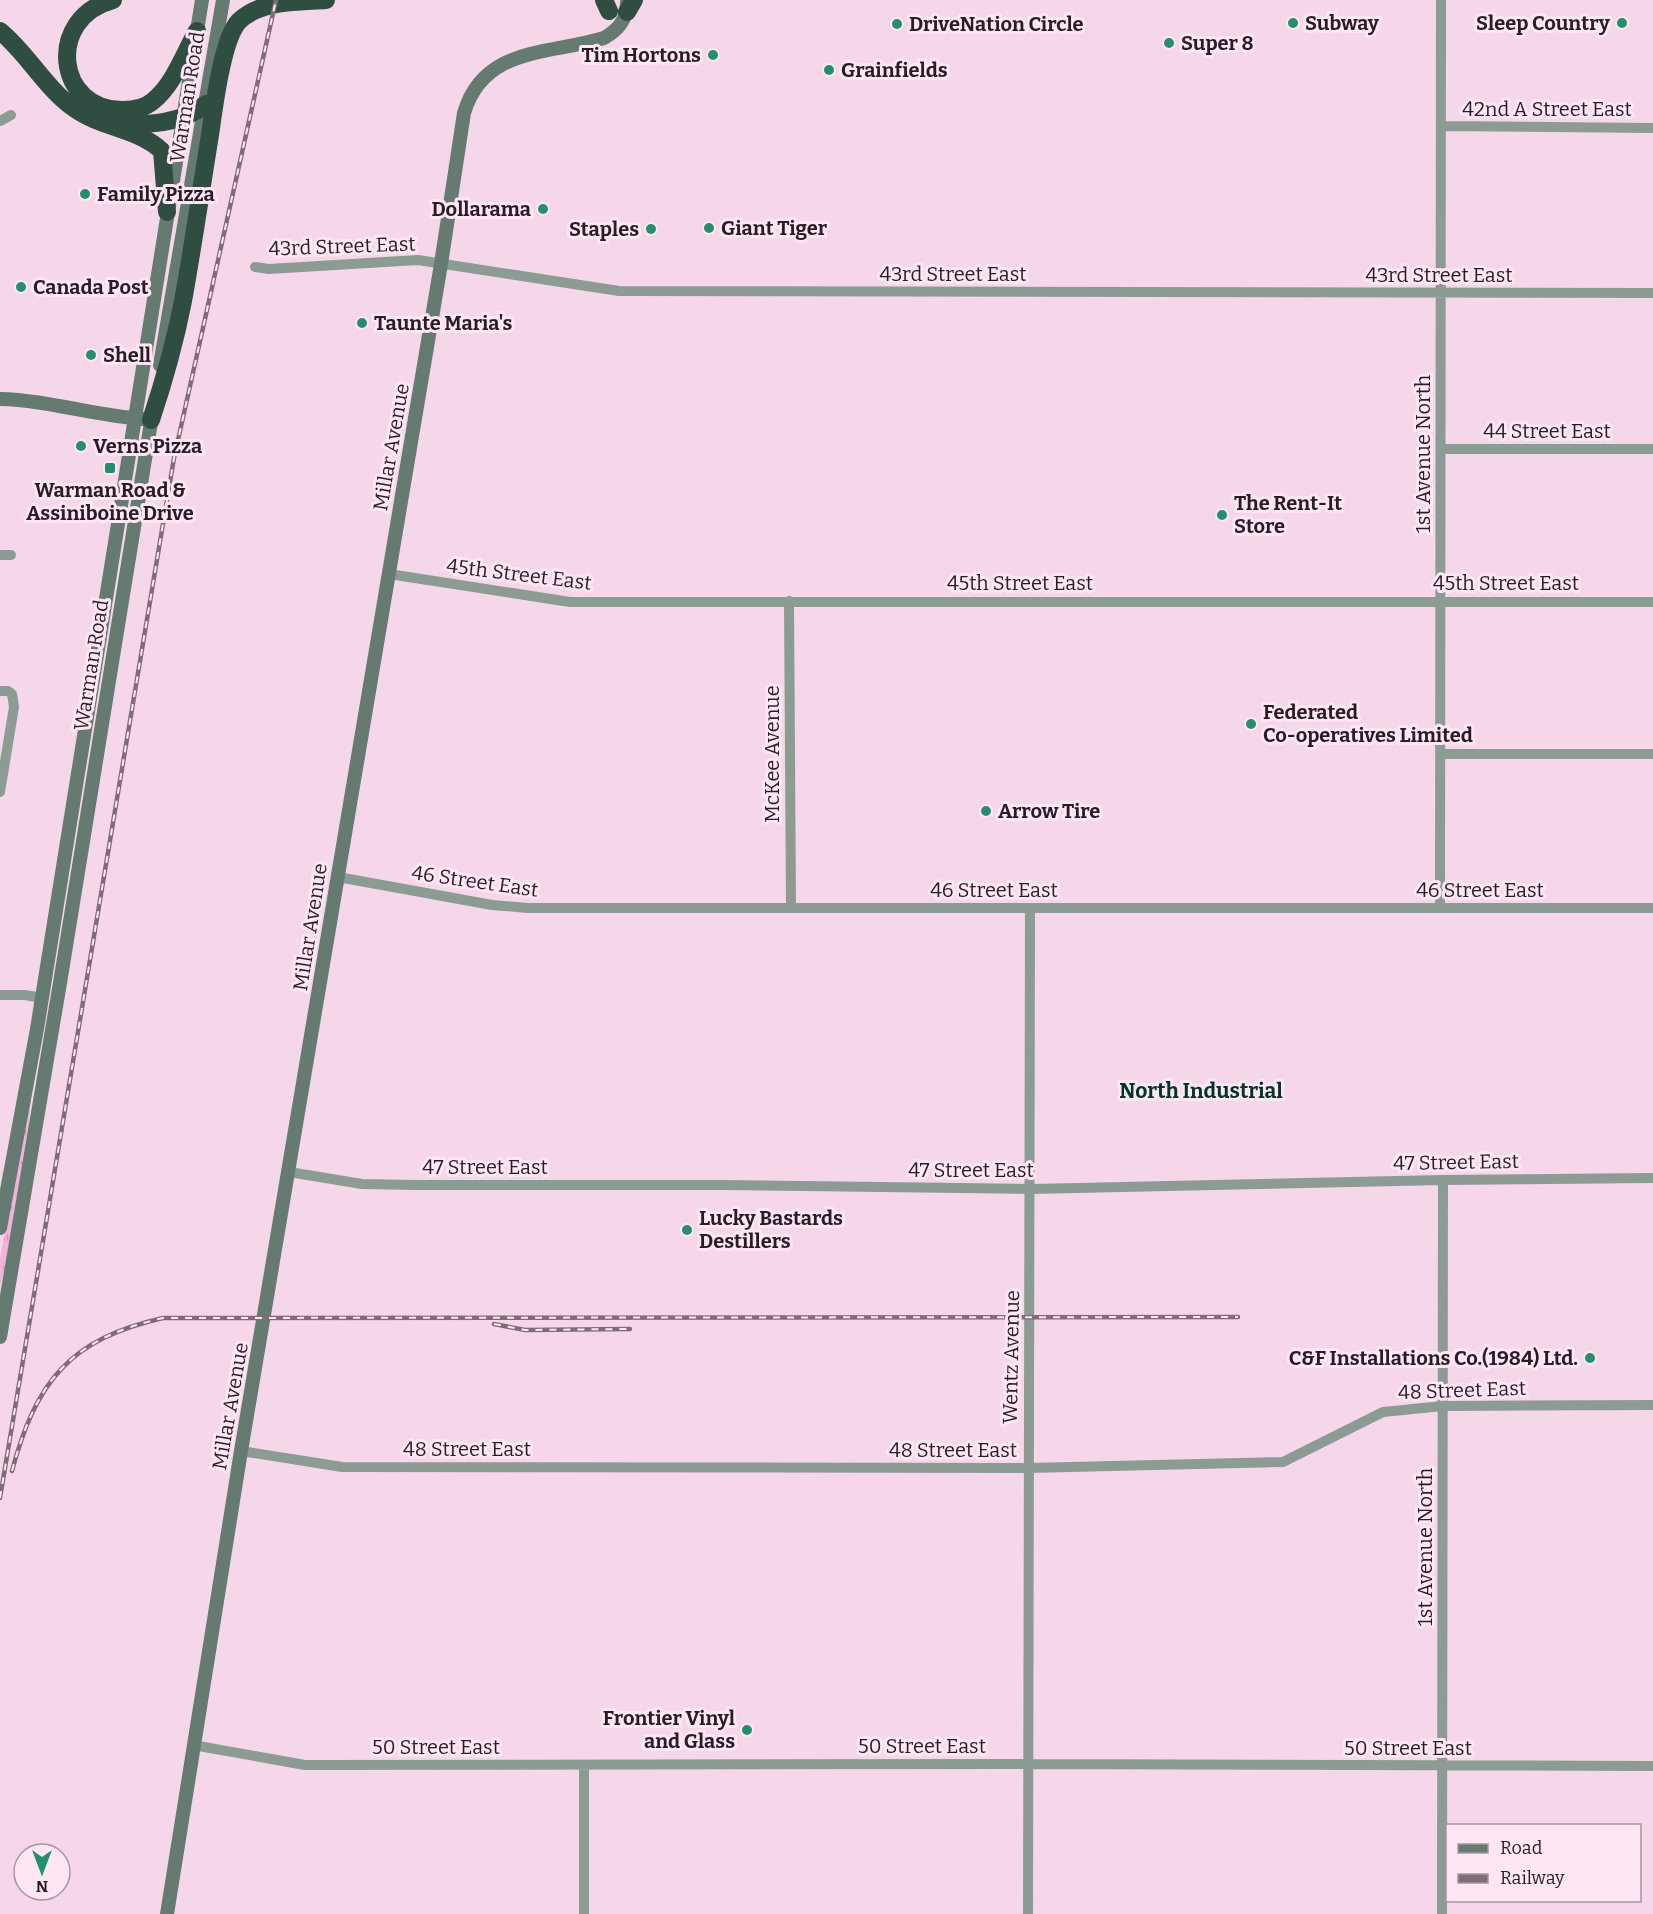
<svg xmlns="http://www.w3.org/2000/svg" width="1653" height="1914" font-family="Bitter,serif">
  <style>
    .grass { fill: url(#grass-tufts) }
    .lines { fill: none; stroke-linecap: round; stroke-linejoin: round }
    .street { stroke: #8d9b95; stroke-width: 10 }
    .secondary { stroke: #657a70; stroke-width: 14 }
    .highway { stroke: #2f4e41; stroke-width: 18 }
    .rail-casing { stroke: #7f6c77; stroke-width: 4.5 }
    .rail { stroke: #ffe6f5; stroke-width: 2; stroke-dasharray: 7; stroke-linecap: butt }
    .poi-dot { fill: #258f6d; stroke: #ffe6f5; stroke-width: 2 }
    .labels { text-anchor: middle; stroke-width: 6; stroke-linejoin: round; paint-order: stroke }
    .poi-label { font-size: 20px; font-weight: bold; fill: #281d24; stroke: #ffe6f5; text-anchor: start }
    .street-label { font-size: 20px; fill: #281d24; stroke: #ffe6f5 }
    .neighbourhood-label { font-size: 21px; font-weight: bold; fill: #023726; stroke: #ffe6f5 }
  </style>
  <defs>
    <pattern id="grass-tufts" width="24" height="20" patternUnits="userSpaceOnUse" patternTransform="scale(1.5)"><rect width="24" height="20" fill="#f0b3d9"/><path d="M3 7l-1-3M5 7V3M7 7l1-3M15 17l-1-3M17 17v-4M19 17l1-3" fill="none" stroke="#ce9aba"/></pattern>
  </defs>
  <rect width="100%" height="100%" fill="#f6d7e9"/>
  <path class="grass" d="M31,1096L29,1125L5,1268L0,1286V1258Z"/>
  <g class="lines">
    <path class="street" d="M0,121L11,115
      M1441,126L1653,128
      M255,267L269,269L418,260L619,291L1653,293
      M1441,449H1653
      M0,555H11
      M389,574L570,602H1653
      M789,601L791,907
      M0,691H8L12,694L14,707L0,792
      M1441,754H1653
      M338,877L492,905L528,908H1653
      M1440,907L1441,0
      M0,995H25L42,998
      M289,1172L362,1184L415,1185H722L1031,1189L1443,1180L1653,1178
      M241,1451L342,1467L1028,1468L1283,1462L1383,1412L1443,1406L1653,1405
      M193,1745L305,1765L1028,1764L1653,1766
      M584,1914V1765
      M1028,1914L1030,909
      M1442,1914L1443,1180"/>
    <path class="secondary" d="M160,365L223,0
      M0,399C48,400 95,416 143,419
      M0,1228L37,1029L202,0
      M0,1337L60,983L153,410
      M167,1914L241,1451L441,264L464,113C484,46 549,55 604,38C618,30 627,20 627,2"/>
    <path class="highway" d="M113,0C45,18 56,111 123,110C134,110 145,108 153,101C174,84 184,54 197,31
      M604,0L609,11
      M627,12L634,0
      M0,31C28,54 45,88 75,109C102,128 137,128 162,151L167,212
      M118,124C148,125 182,124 206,104
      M151,420C164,381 175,342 183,301C193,246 201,190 210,135C214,108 222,39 239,21C261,0 298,2 326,0"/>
    <g class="rail-casing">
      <path id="rail" d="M494,1324L525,1330L630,1329
        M12,1471C36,1381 70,1339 163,1318L1238,1317
        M0,1498L174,458L276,0"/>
    </g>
    <use href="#rail" class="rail"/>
  </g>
  <g class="poi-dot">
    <circle cx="1293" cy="23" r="6"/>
    <circle cx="1622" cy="23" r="6"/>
    <circle cx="897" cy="24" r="6"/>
    <circle cx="1169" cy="43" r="6"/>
    <circle cx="713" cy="55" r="6"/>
    <circle cx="829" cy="70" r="6"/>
    <circle cx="85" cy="194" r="6"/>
    <circle cx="543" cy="209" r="6"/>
    <circle cx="709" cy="228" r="6"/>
    <circle cx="651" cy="229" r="6"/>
    <circle cx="21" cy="287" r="6"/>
    <circle cx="362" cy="323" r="6"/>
    <circle cx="91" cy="355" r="6"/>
    <circle cx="81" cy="446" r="6"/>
    <rect x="104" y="462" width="12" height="12" rx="3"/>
    <circle cx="1222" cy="515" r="6"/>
    <circle cx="1251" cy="724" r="6"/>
    <circle cx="986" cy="811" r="6"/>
    <circle cx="687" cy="1230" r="6"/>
    <circle cx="1590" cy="1358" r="6"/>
    <circle cx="747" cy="1730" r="6"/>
  </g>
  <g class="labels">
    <g class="poi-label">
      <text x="1305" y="30">Subway</text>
      <text x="1610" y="30" text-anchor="end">Sleep Country</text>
      <text x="909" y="31">DriveNation Circle</text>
      <text x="1181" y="50">Super 8</text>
      <text x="701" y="62" text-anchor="end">Tim Hortons</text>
      <text x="841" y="77">Grainfields</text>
      <text x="97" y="201">Family Pizza</text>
      <text x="531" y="216" text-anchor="end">Dollarama</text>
      <text x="721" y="235">Giant Tiger</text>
      <text x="639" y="236" text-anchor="end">Staples</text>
      <text x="33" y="294">Canada Post</text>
      <text x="374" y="330">Taunte Maria's</text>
      <text x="103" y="362">Shell</text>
      <text x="93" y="453">Verns Pizza</text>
      <text x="110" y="497" text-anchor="middle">Warman Road &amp;<tspan x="110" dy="23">Assiniboine Drive</tspan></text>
      <text x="1234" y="510">The Rent-It<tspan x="1234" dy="23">Store</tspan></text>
      <text x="1263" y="719">Federated<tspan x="1263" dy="23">Co-operatives Limited</tspan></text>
      <text x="998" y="818">Arrow Tire</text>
      <text x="699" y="1225">Lucky Bastards<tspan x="699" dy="23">Destillers</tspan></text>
      <text x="1578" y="1365" text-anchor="end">C&amp;F Installations Co.(1984) Ltd.</text>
      <text x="735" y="1725" text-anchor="end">Frontier Vinyl<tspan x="735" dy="23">and Glass</tspan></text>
    </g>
    <g class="street-label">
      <text transform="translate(187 97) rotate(-81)" y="7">Warman Road</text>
      <text x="1547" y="116">42nd A Street East</text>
      <text transform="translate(342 246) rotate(-2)" y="7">43rd Street East</text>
      <text x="953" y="281">43rd Street East</text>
      <text x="1439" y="282">43rd Street East</text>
      <text x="1547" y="438">44 Street East</text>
      <text transform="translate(391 447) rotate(-80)" y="7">Millar Avenue</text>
      <text transform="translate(1423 454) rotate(-90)" y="7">1st Avenue North</text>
      <text transform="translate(519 574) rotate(7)" y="7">45th Street East</text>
      <text x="1020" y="590">45th Street East</text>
      <text x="1506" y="590">45th Street East</text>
      <text transform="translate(91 665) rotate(-81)" y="7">Warman Road</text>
      <text transform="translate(772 754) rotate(-90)" y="7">McKee Avenue</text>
      <text transform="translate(475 881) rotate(8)" y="7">46 Street East</text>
      <text x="994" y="897">46 Street East</text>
      <text x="1480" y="897">46 Street East</text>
      <text transform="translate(310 927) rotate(-81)" y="7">Millar Avenue</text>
      <text transform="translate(1456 1162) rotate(-1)" y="7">47 Street East</text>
      <text x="485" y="1174">47 Street East</text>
      <text x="971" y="1177">47 Street East</text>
      <text transform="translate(1011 1357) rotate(-89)" y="7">Wentz Avenue</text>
      <text transform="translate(1462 1390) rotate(-2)" y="7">48 Street East</text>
      <text transform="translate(230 1406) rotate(-80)" y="7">Millar Avenue</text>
      <text x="467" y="1456">48 Street East</text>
      <text x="953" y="1457">48 Street East</text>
      <text transform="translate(1425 1547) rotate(-90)" y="7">1st Avenue North</text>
      <text x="922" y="1753">50 Street East</text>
      <text x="436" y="1754">50 Street East</text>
      <text x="1408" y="1755">50 Street East</text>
    </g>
    <g class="neighbourhood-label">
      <text x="1201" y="1098">North Industrial</text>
    </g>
  </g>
  <rect x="1446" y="1824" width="195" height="78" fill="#ffe6f5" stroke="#a996a1" stroke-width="1.5"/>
  <rect x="1458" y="1844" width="30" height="9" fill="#657a70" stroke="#a996a1" stroke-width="1.5"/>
  <text x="1500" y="1854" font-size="18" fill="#281d24">Road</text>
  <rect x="1458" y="1874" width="30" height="9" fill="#7f6c77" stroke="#a996a1" stroke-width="1.5"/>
  <text x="1500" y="1884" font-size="18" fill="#281d24">Railway</text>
  <g transform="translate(42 1872) rotate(180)"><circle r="28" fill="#ffe6f5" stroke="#a996a1" stroke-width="1.5"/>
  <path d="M0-4.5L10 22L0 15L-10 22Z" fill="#258f6d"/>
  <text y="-9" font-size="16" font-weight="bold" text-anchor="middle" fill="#281d24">N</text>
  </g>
</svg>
